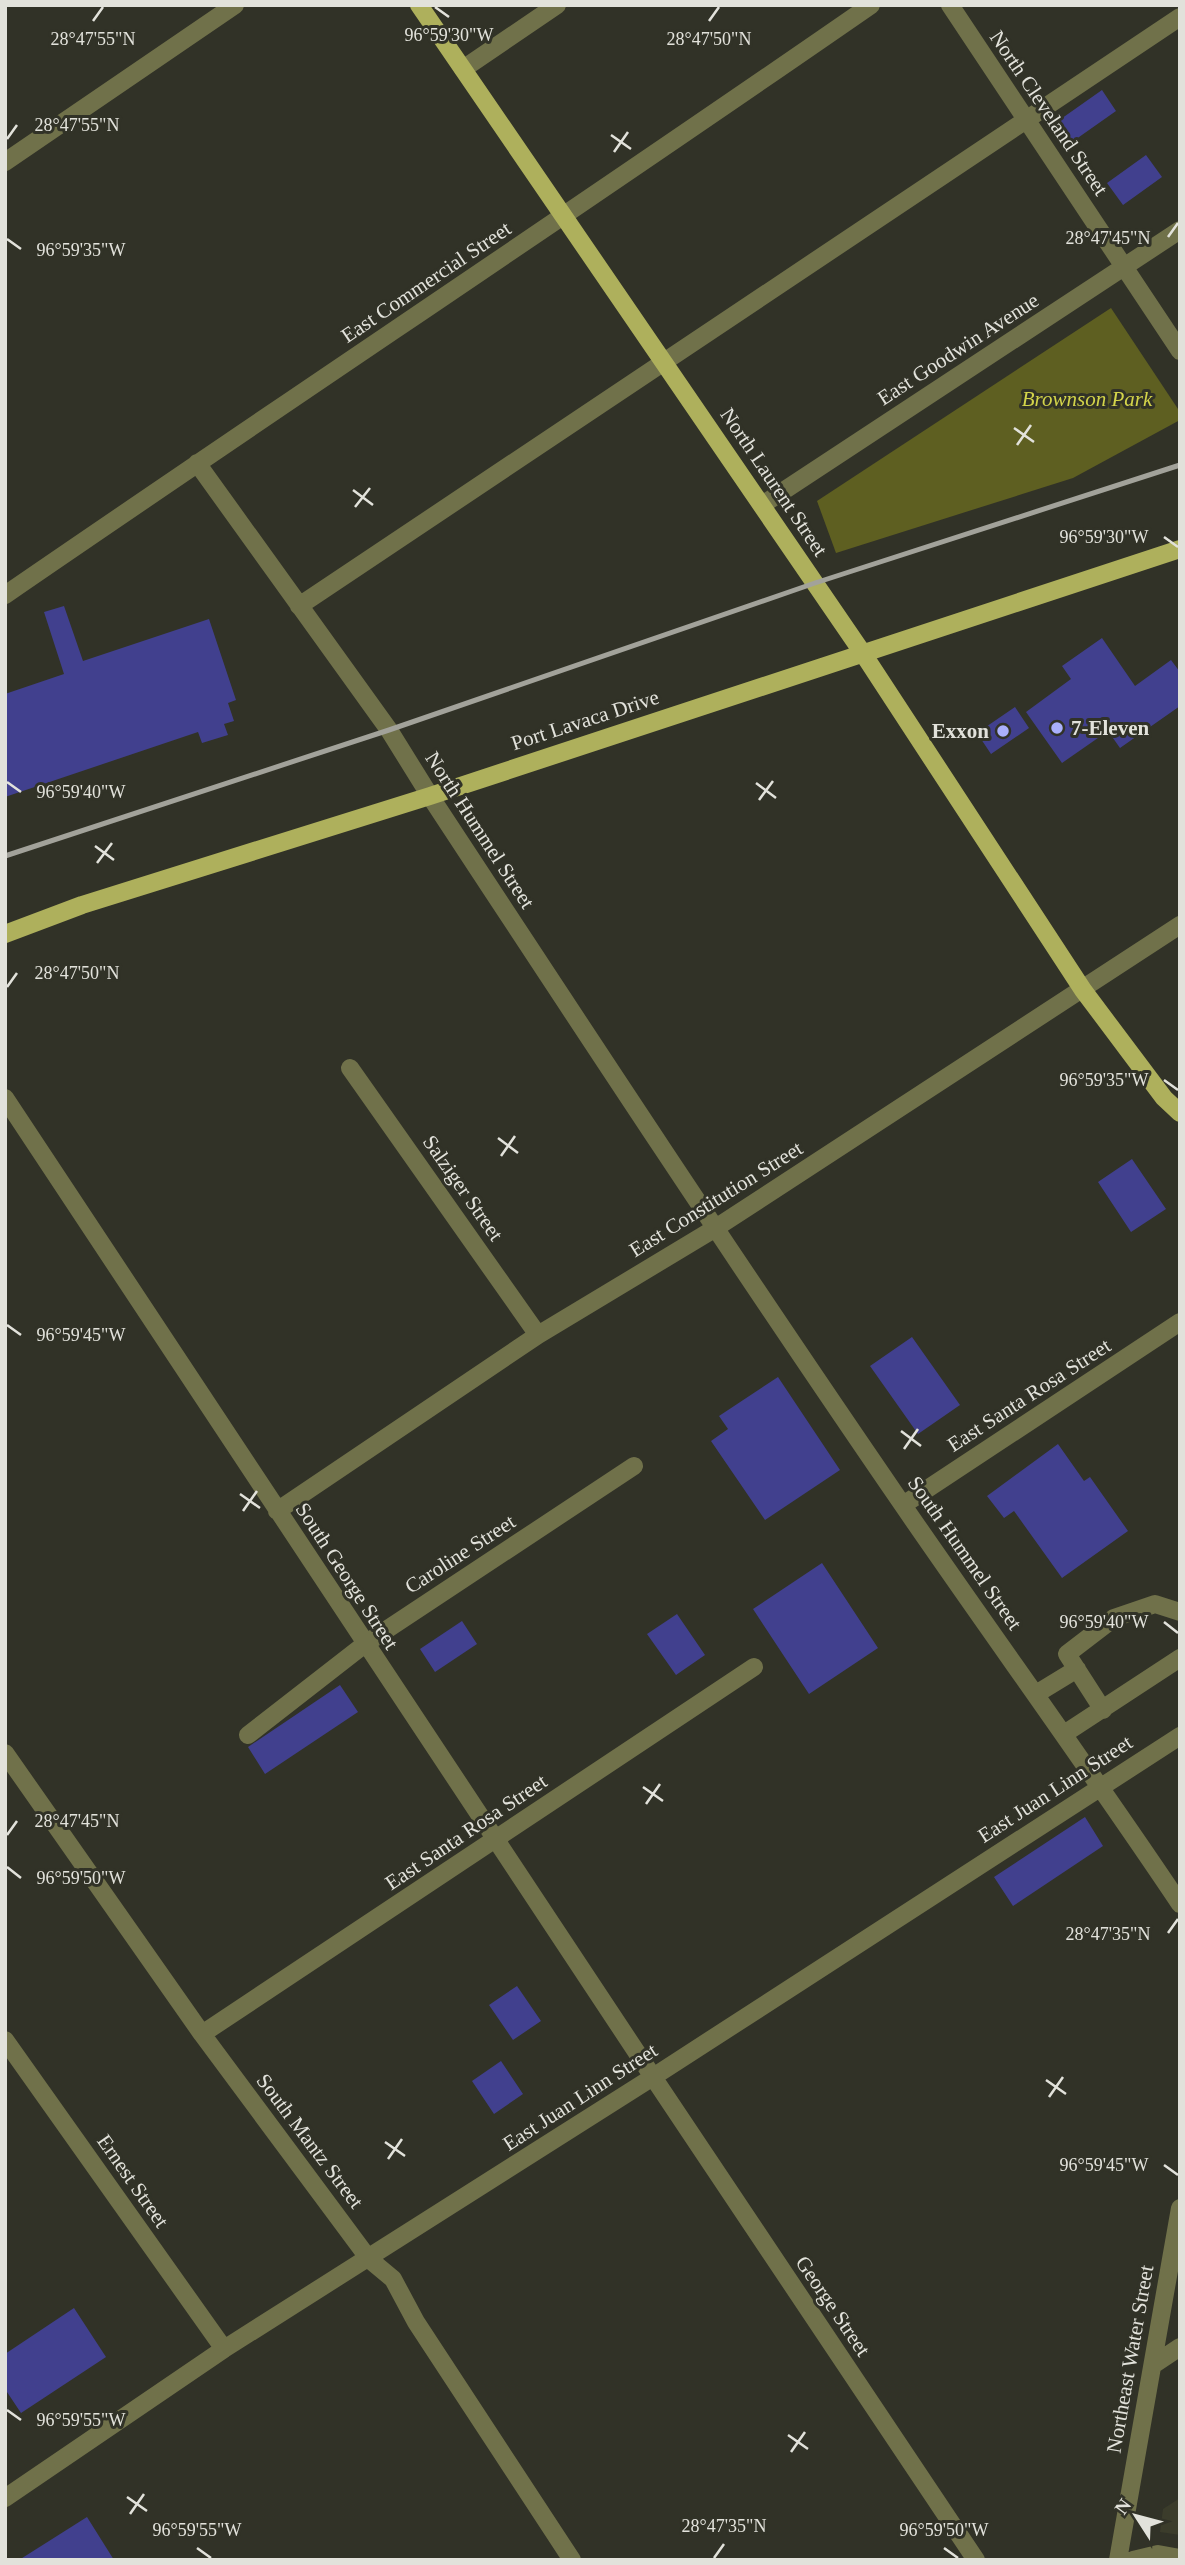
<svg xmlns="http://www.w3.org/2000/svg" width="1185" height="2565" font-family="Georgia,serif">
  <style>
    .built { fill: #3b3c2b }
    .green { fill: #5e5f21 }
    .building { fill: #41408e }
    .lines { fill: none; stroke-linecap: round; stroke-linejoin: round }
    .minor { stroke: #70714a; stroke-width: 18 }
    .major { stroke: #aeb05c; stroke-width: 18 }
    .rail { stroke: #a2a29a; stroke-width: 5 }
    .ticks { fill: none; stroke: #e2e2db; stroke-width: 2.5 }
    .poi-dot { fill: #aab0fc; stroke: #313227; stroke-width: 2.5 }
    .labels { text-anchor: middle; stroke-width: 6; stroke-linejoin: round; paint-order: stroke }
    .street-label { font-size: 21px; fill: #e2e2db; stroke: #313227 }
    .park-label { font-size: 21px; font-style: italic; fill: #d3d44a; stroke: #313227 }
    .poi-label { font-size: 21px; font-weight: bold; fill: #e2e2db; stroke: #313227; text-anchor: start }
    .ticks-label { font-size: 18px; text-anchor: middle; fill: #e2e2db; stroke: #313227; stroke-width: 6; stroke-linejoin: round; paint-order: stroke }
  </style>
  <rect width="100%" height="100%" fill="#313227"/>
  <path class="built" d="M1180,2498V2535L1160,2532L1163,2509Z"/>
  <path class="green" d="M1111,308L1180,412V420L1073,478L836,553L817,501Z"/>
  <path class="building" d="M1102,90L1116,111L1072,142L1058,121Z
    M1146,155L1162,177L1123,205L1107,183Z
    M64,606L83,661L209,619L236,700L228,703L234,721L224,724L228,735L202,743L198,732L5,797V694L64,674L44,612Z
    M1102,638L1135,686L1171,660L1180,672V706L1120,748L1108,731L1062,763L1026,712L1071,679L1062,666Z
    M1015,707L1029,728L991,754L977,733Z
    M1132,1159L1166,1209L1131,1232L1098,1182Z
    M912,1337L960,1405L918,1434L870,1366Z
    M778,1377L840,1470L765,1520L711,1441L728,1429L719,1416Z
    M1058,1444L1084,1481L1090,1477L1128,1531L1062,1578L1014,1511L1004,1518L987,1496Z
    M822,1563L878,1648L809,1694L753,1609Z
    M677,1614L705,1655L676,1675L647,1634Z
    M462,1621L477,1644L435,1672L420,1649Z
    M340,1685L358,1712L265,1774L248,1747Z
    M1085,1817L1103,1846L1013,1906L994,1877Z
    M517,1986L541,2021L513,2040L489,2005Z
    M501,2061L523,2094L494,2114L472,2081Z
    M74,2308L106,2357L21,2413L5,2389V2354Z
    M87,2517L114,2560H19Z"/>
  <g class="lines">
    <path class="minor" d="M950,5L1180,351
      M463,69L557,5
      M5,162L235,5
      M197,463L389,730L430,796C585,1032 740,1268 900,1501C992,1635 1089,1768 1180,1904
      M762,505L1180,230
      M5,595C293,397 584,204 871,5
      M299,606L1180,17
      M350,1068L538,1335
      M5,1098L653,2077L976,2560
      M903,1505L1180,1322
      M277,1511L538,1335L714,1229L1180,925
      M1036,1694L1077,1669
      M1103,1710L1067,1654L1114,1618L1155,1604L1180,1612
      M1064,1734L1180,1658
      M248,1735L365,1644L634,1466
      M5,1753L202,2034L369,2259L393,2279L416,2322L572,2560
      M202,2034L754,1667
      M5,2040L224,2349
      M1153,2365L1180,2347
      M5,2498L224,2349L653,2077L1180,1736
      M1118,2560L1180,2208
      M1133,2560L1158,2554L1180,2558"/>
    <path class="major" d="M419,5L862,652L1083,990L1164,1098L1180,1113
      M5,934L82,905L430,796L1180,549"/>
    <path class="rail" d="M5,856L389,730L815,583L1180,465"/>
  </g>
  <path class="ticks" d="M435,7L449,17M93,21L103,7M709,21L719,7M611,135L631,149M7,139L17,125M614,152L628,132M1168,237L1178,223M7,239L21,249M1014,428L1034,442M1017,445L1031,425M353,490L373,505M355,507L370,488M1164,537L1178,547M7,782L21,792M756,783L776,798M759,800L773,781M95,846L114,860M97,863L112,843M7,987L17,973M1164,1080L1178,1090M498,1138L518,1153M501,1156L515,1136M7,1325L21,1335M901,1431L921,1446M904,1449L918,1429M240,1494L260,1508M243,1511L257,1491M1164,1622L1178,1633M643,1787L663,1801M646,1804L660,1784M7,1835L17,1821M7,1867L21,1878M1168,1933L1178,1919M1046,2080L1066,2094M1049,2097L1063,2077M385,2142L405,2156M388,2159L402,2139M1164,2165L1178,2175M7,2410L21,2420M788,2435L808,2449M791,2452L805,2432M127,2497L147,2511M130,2514L144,2494M197,2548L211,2558M944,2548L958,2558M714,2558L724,2544"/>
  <g class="poi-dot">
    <circle cx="1057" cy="728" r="7"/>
    <circle cx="1003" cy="731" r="7"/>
  </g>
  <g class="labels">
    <g class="street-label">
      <text transform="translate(1049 113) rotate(56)" y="7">North Cleveland Street</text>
      <text transform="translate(426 282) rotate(-34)" y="7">East Commercial Street</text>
      <text transform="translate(958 349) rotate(-33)" y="7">East Goodwin Avenue</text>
      <text transform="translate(774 482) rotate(56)" y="7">North Laurent Street</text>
      <text transform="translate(585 720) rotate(-18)" y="7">Port Lavaca Drive</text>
      <text transform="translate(480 830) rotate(57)" y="7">North Hummel Street</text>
      <text transform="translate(463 1188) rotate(55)" y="7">Salziger Street</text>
      <text transform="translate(716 1199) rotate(-32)" y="7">East Constitution Street</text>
      <text transform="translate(1029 1395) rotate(-33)" y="7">East Santa Rosa Street</text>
      <text transform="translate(965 1553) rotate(55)" y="7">South Hummel Street</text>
      <text transform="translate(460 1554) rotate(-33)" y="7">Caroline Street</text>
      <text transform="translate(347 1576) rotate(57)" y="7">South George Street</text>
      <text transform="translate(1055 1789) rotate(-33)" y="7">East Juan Linn Street</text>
      <text transform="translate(466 1832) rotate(-34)" y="7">East Santa Rosa Street</text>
      <text transform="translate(580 2097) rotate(-33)" y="7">East Juan Linn Street</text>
      <text transform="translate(310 2141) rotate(53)" y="7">South Mantz Street</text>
      <text transform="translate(133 2181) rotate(55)" y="7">Ernest Street</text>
      <text transform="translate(833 2306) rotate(56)" y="7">George Street</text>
      <text transform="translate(1130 2359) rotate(-80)" y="7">Northeast Water Street</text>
    </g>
    <g class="park-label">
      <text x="1087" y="406">Brownson Park</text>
    </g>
    <g class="poi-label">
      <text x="1071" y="735">7-Eleven</text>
      <text x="989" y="738" text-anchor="end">Exxon</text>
    </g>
  </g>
  <g class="ticks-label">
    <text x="449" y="41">96°59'30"W</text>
    <text x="93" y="45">28°47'55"N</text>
    <text x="709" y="45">28°47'50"N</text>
    <text x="77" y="131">28°47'55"N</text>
    <text x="1108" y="244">28°47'45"N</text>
    <text x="81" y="256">96°59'35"W</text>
    <text x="1104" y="543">96°59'30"W</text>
    <text x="81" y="798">96°59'40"W</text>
    <text x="77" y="979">28°47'50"N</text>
    <text x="1104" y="1086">96°59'35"W</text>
    <text x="81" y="1341">96°59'45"W</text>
    <text x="1104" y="1628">96°59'40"W</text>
    <text x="77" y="1827">28°47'45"N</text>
    <text x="81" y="1884">96°59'50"W</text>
    <text x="1108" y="1940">28°47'35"N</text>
    <text x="1104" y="2171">96°59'45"W</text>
    <text x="81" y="2426">96°59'55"W</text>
    <text x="724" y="2532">28°47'35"N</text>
    <text x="197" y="2536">96°59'55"W</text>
    <text x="944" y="2536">96°59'50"W</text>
  </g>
  <rect width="1185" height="2565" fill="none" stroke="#e2e2db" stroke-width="14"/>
  <g transform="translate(1136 2516) rotate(306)" stroke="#313227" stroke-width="5" paint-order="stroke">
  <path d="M0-5L12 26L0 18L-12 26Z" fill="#e2e2db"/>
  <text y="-10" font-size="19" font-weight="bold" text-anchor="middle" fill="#e2e2db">N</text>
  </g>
</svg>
